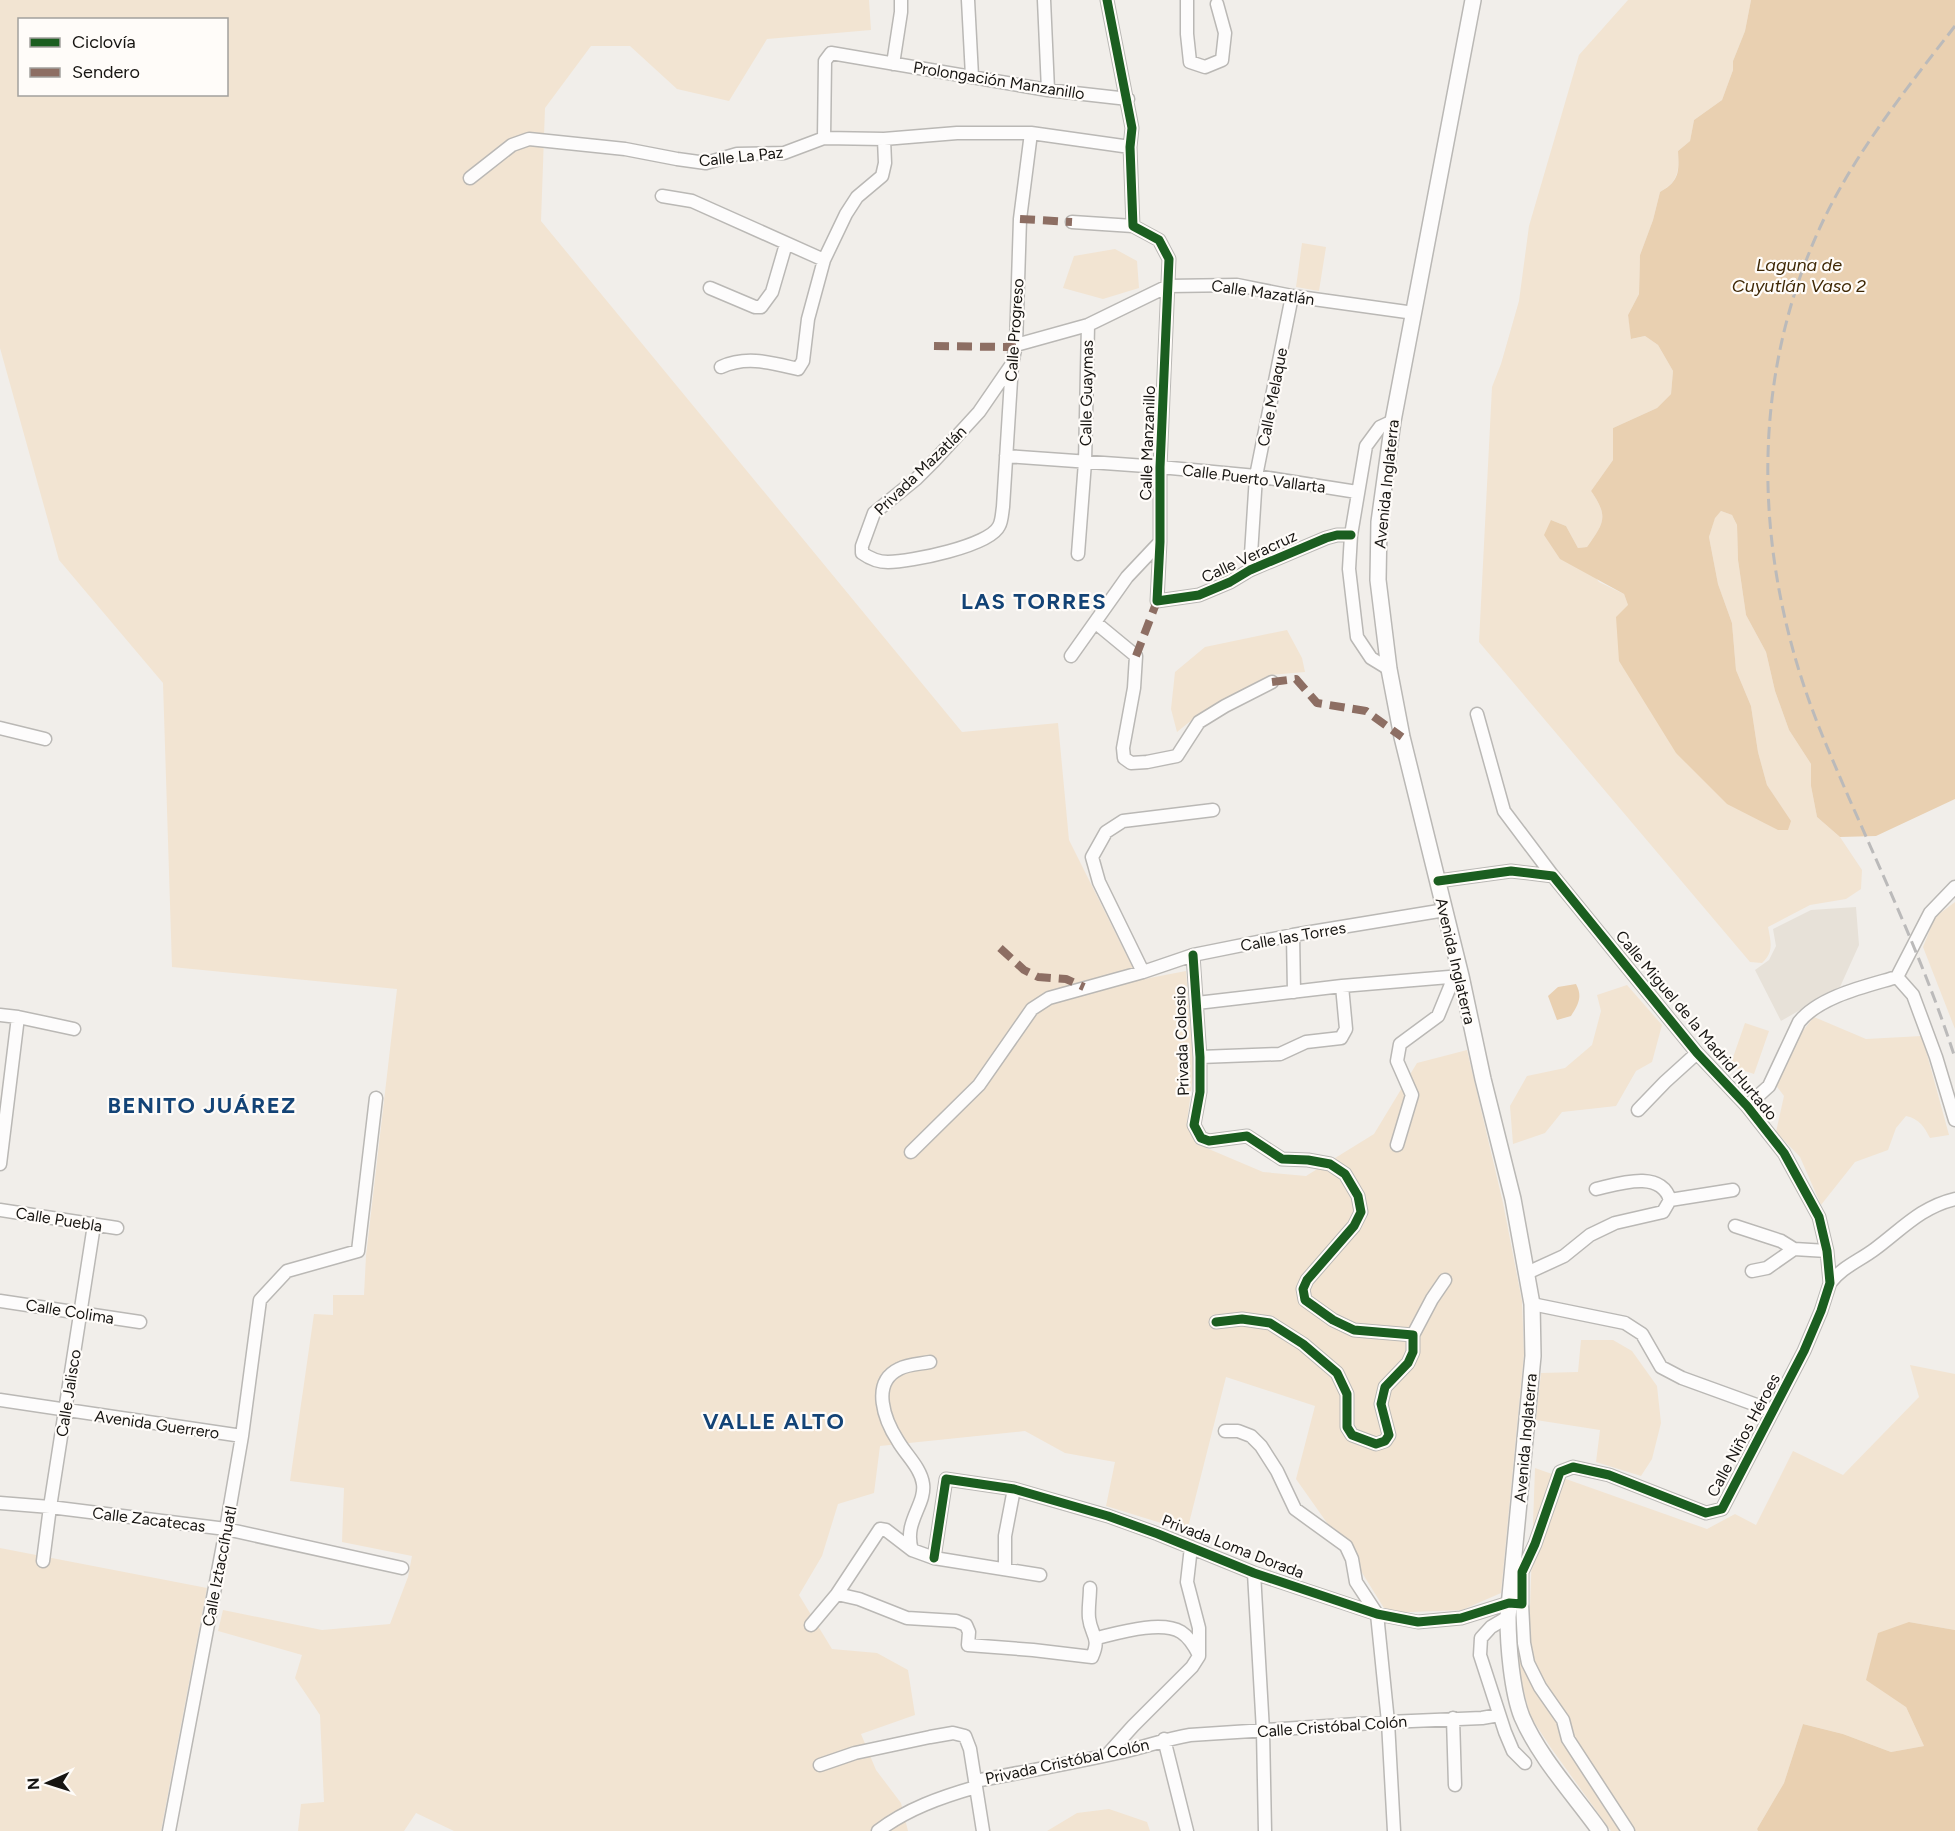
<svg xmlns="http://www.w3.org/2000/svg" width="1955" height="1831" font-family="Figtree,sans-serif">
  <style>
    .built { fill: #e7e1d8 }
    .green { fill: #f2e4d2; fill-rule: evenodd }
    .water { fill: #e9d0b1 }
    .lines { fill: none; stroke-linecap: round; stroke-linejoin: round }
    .minor-casing { stroke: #bab8b5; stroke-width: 15 }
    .major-casing { stroke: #bab8b5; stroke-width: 18 }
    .minor { stroke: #fdfcfc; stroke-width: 12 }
    .major { stroke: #fdfcfc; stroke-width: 15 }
    .rail { stroke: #bbbaba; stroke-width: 3; stroke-dasharray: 12 6; stroke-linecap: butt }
    .quiet { stroke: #8d6e63; stroke-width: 8; stroke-dasharray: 15 8; stroke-linecap: butt }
    .cycleway-casing { stroke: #fffcf9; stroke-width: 13 }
    .cycleway { stroke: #1b5e20; stroke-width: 9 }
    .labels { text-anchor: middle; stroke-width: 4.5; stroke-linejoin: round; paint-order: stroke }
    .street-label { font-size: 16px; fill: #171512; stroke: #fffcf9 }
    .water-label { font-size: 18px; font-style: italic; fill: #3f2805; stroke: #fffcf9 }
    .district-label { font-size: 22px; font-weight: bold; letter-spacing: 1.5px; fill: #134376; stroke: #fffcf9 }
  </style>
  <rect width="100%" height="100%" fill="#f1eeea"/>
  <path class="built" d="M1856,907L1859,945L1840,987L1781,1021L1755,970L1769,960L1776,946L1773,929L1811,910Z"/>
  <path class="green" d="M0,0H869L871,30L767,39L729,101L677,89L630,46H591L545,108L541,221L962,732L1058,723L1069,840L1139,980L1186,971L1194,1069L1187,1122L1197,1144L1263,1172L1306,1176L1374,1134L1417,1063L1467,1050L1503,1203L1522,1301L1524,1354L1501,1593L1462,1610L1387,1613L1361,1571L1296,1479L1315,1406L1226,1377L1187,1531L1106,1506L1115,1462L1065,1453L1025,1431L880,1446L874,1493L838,1504L822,1556L799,1595L832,1649L877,1653L908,1670L915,1715L861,1734L876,1770L901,1803L908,1831H454L416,1813L404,1831H298L301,1804L324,1802L320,1715L295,1678L302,1655L218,1631L223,1610L322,1630L390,1624L408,1577L412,1556L342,1542L344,1488L290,1481L314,1314L333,1315V1295H364L366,1256L397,989L172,967L163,683L59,560L0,348ZM20,20H226V94H20Z
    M1628,0H1751L1745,31L1733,61V70L1722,100L1694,120L1690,141L1678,151C1679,171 1679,181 1660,192L1653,220L1640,255L1639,294L1628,315L1632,339L1645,336L1658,345L1673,371L1671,394L1657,408L1613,428V460L1591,491C1609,517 1604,523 1587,547L1578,548L1566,526L1551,520L1599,582L1624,594L1628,605L1790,821L1767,785L1758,752L1751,706L1736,670L1732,623L1718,584L1709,537L1715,517L1721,511L1732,515L1737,525L1738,560L1746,615L1766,652L1775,691L1789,730L1811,764V786L1817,817L1840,837L1862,870L1861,889L1846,899L1810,905L1768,927C1771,942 1774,952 1762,963L1750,962L1479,642L1492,387L1501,364L1519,301L1529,226L1579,55Z
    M1302,243L1326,247L1319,291L1296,287Z
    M1115,249L1137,261L1139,288L1103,299L1063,288L1074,256Z
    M1287,630L1302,658L1305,672L1270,675L1198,715L1177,732L1171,709L1175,672L1205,647Z
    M1955,902V1029L1923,947L1935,917Z
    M1627,985L1662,1025L1652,1062L1636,1071L1616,1106L1562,1112L1545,1133L1513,1144L1510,1106L1527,1076L1565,1068L1592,1045L1601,1011L1597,995Z
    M1814,1017L1866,1039L1922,1036L1949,1135L1930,1138C1924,1127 1920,1119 1906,1116L1896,1128L1888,1150L1855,1162L1821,1205L1800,1157L1776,1132L1784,1096L1775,1084L1792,1044Z
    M1745,1023L1769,1031L1754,1074L1730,1066Z
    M1581,1340H1613L1632,1351L1657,1386L1661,1423L1652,1459L1641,1476L1596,1462L1600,1430L1536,1420L1541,1373L1578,1372Z
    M1910,1365L1955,1374V1630L1909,1622L1906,1707L1924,1746L1891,1752L1843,1734L1803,1724L1784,1783L1757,1829L1758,1831H1611L1551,1748L1530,1716L1519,1672L1515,1624L1530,1607L1535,1468L1707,1529L1735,1514L1756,1525L1793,1451L1843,1475L1919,1397Z
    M0,1548L207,1588L161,1831H0Z
    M1109,1809L1147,1822L1150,1831H1047L1077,1813Z"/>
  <path class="water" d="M1751,0H1955V799L1876,836L1840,837L1817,817L1811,786V764L1789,730L1775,691L1766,652L1746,615L1738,560L1737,525L1732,515L1721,511L1715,518L1709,537L1718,584L1732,623L1736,670L1751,706L1758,752L1767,785L1791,821L1788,830H1778L1727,804L1676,753L1619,661L1616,617L1628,605L1624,594L1560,559L1544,535L1551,520L1566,526L1578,548L1587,547C1604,523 1609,517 1591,491L1613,460V428L1657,408L1671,394L1673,371L1658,345L1645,336L1631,339L1628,315L1639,294L1640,255L1653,220L1660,192C1680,181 1679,171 1678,151L1690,141L1694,120L1722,100L1733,70V61L1745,31Z
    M1576,984C1583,997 1578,1005 1571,1016L1557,1020L1548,996L1558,987Z
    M1909,1622L1955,1630V1831H1758L1757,1829L1784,1783L1803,1724L1843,1734L1891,1752L1924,1746L1906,1707L1866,1680L1878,1633Z"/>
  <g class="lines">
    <g class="minor-casing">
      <path id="minor" d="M968,0L972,76
        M1044,0L1048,90
        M1107,0L1132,128L1130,147L1133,226L1159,240L1169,259L1160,467V542L1157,601L1199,595L1230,582L1250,570L1326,538L1337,535H1351
        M1187,0V34L1190,62L1205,67L1222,60L1225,33L1217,4
        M893,64L901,12V0
        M824,138L825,61L831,53L1048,90L1128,99
        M470,178L512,145L529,139L625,149L677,159L706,163L737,154L784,153L824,138L884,139L957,133H1031L1130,147
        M662,196L692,201L824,260
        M1072,222L1133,226
        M710,288L755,307H761L772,292L786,244
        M1016,345L1088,325L1168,286L1237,285L1292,296L1414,313
        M1012,364L979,412L935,460L916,479L874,513L862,546V553C869,558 878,562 888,562C910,562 990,546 999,526C1002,521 1002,513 1003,507L1012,364L1016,345L1020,219L1031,133
        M721,367C747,355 772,363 798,369L803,361L808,319L824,260L846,214L857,197L882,176L885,163L884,139
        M1006,456L1160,467L1256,476L1357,492
        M1078,554L1085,462L1088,325
        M1250,570L1256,476L1292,296
        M1096,623L1136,656L1134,688L1123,748L1124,758L1131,763L1147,762L1177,756L1199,722L1225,706L1272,682
        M1071,656L1127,577L1160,542
        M1389,669L1371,658L1357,637L1349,569L1351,535L1366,446L1380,427L1393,421
        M1477,714L1504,811L1553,876
        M0,728L45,739
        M1293,935L1294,992
        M1193,955L1200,1057V1092L1194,1125L1201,1138L1209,1141L1247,1136L1282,1159L1308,1160L1330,1164L1345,1174L1358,1196L1361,1212L1354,1226L1307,1280L1303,1289L1305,1300L1333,1320L1354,1330L1413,1335V1352L1408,1363L1385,1387L1381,1404L1389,1435L1385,1441L1376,1444L1352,1435L1347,1427V1394L1337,1373L1303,1344L1270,1323L1242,1319L1216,1322
        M1143,972L1099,882L1092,857L1106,832L1123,821L1213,810
        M1897,977L1913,995L1936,1057L1955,1120
        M1897,977L1930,913L1955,887
        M1197,1003L1342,986L1461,976
        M0,1015L18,1017L74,1029
        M1200,1057L1280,1054L1306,1042L1341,1038L1346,1029L1342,986
        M1747,1106L1769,1086L1799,1022C1820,996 1867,986 1897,977
        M1638,1110L1665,1082L1697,1053
        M1397,1145L1412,1095L1397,1061L1400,1044L1438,1016L1454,977
        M911,1152L979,1085L1032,1009L1049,998L1143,972L1193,955L1293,935L1445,910
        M0,1164L18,1017
        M1596,1189C1618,1184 1661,1169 1670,1200
        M1670,1200L1733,1190
        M0,1210L117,1228
        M1735,1226L1781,1241L1794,1249L1827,1251
        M1752,1271L1767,1268L1794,1249
        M1527,1273L1564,1256L1590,1235L1615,1223L1663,1212L1670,1200
        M1830,1283C1842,1267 1859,1261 1875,1249C1902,1229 1921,1207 1955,1199
        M0,1301L140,1322
        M1532,1304L1625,1323L1642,1334L1661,1367L1682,1378L1773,1411
        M1413,1335L1432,1299L1445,1280
        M0,1400L242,1436
        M1225,1431H1238L1251,1436L1261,1446L1277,1471L1295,1509L1346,1546L1352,1559L1356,1582L1377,1614L1388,1722L1394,1831
        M0,1503L50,1507L226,1529L402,1568
        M912,1550C903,1522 926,1505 923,1484C921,1468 906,1455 898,1441C885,1421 870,1383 899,1369C908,1364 920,1364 930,1362
        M934,1558L946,1479L1014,1489L1108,1516L1158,1534L1254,1573L1377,1614L1418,1622L1461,1618L1509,1603L1522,1604V1572L1535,1544L1560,1472L1573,1467L1609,1475L1706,1513L1722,1509L1804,1351L1821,1311L1830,1283L1827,1251L1819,1217L1784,1153L1747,1106L1697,1053L1553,876L1511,871L1438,881
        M43,1561L50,1507L94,1225
        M1005,1569V1536L1014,1489
        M1254,1573L1263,1731L1265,1831
        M837,1594L859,1599L907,1618L956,1621L966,1625L969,1632L968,1645L1033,1650L1092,1657C1101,1637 1091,1636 1089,1618C1088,1608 1090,1598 1090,1588
        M1522,1604L1524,1643L1528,1663L1540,1687L1563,1720L1568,1739L1628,1831
        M1508,1617L1491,1627L1481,1638L1480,1655L1505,1732L1513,1751L1525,1763
        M811,1625L837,1594L880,1529L886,1530L912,1550L934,1558L1040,1575
        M1097,1638C1118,1633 1161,1620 1181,1632C1189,1637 1195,1647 1199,1655
        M1453,1718L1455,1785
        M1164,1739L1187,1831
        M1107,1755L1133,1726L1192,1667L1199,1656V1628L1187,1582L1191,1547
        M820,1765L855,1753L930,1737L953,1733L965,1736L970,1749L983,1831
        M975,1781C1024,1772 1073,1763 1122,1752C1145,1747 1166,1739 1190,1735L1388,1722L1482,1718L1499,1715
        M169,1831L226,1529L242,1436L260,1300L287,1271L358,1251L376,1098
        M878,1831C907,1809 941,1797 976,1787"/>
    </g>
    <g class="major-casing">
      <path id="major" d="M1473,0L1393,421L1379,522L1378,580L1389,669L1402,737L1461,976L1483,1079L1513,1199L1532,1304L1533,1356L1508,1617C1508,1645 1512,1692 1522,1717C1539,1757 1575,1796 1600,1831"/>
    </g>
    <use href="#minor" class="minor"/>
    <use href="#major" class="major"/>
    <path class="rail" d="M1955,26C1907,88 1857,150 1823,221C1745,386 1754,570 1823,737C1867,844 1920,948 1955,1058"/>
    <path class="quiet" d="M1020,219L1072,222
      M934,346L1006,347L1016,345
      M1136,656L1157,601
      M1272,682L1296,679L1317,703L1366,711L1402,737
      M1000,948L1024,970L1038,977L1066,979L1084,987"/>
    <g class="cycleway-casing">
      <path id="cycleway" d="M1107,0L1132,128L1130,147L1133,226L1159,240L1169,259L1160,467V542L1157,601L1199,595L1230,582L1250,570L1326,538L1337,535H1351
        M1193,955L1200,1057V1092L1194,1125L1201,1138L1209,1141L1247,1136L1282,1159L1308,1160L1330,1164L1345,1174L1358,1196L1361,1212L1354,1226L1307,1280L1303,1289L1305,1300L1333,1320L1354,1330L1413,1335V1352L1408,1363L1385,1387L1381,1404L1389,1435L1385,1441L1376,1444L1352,1435L1347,1427V1394L1337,1373L1303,1344L1270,1323L1242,1319L1216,1322
        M934,1558L946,1479L1014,1489L1108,1516L1158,1534L1254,1573L1377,1614L1418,1622L1461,1618L1509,1603L1522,1604V1572L1535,1544L1560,1472L1573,1467L1609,1475L1706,1513L1722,1509L1804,1351L1821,1311L1830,1283L1827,1251L1819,1217L1784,1153L1747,1106L1697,1053L1553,876L1511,871L1438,881"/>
    </g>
    <use href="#cycleway" class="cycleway"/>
  </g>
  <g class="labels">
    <g class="street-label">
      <text transform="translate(999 80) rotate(9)" y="6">Prolongación Manzanillo</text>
      <text transform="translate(741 156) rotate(-6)" y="6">Calle La Paz</text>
      <text transform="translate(1263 292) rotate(8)" y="6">Calle Mazatlán</text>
      <text transform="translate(1014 330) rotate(-86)" y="6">Calle Progreso</text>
      <text transform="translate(1086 393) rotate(-89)" y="6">Calle Guaymas</text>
      <text transform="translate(1272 397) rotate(-79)" y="6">Calle Melaque</text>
      <text transform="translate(1147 443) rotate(-88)" y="6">Calle Manzanillo</text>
      <text transform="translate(920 470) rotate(-44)" y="6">Privada Mazatlán</text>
      <text transform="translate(1254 478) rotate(7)" y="6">Calle Puerto Vallarta</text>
      <text transform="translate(1386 484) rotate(-84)" y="6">Avenida Inglaterra</text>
      <text transform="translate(1249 556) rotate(-25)" y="6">Calle Veracruz</text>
      <text transform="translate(1293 936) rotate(-10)" y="6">Calle las Torres</text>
      <text transform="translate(1456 961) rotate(77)" y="6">Avenida Inglaterra</text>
      <text transform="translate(1697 1025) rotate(50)" y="6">Calle Miguel de la Madrid Hurtado</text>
      <text transform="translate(1181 1041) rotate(-92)" y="6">Privada Colosio</text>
      <text transform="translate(59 1219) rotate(9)" y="6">Calle Puebla</text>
      <text transform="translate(70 1311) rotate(9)" y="6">Calle Colima</text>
      <text transform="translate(68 1393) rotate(-81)" y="6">Calle Jalisco</text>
      <text transform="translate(157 1424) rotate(8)" y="6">Avenida Guerrero</text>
      <text transform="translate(1743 1435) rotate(-62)" y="6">Calle Niños Héroes</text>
      <text transform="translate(1525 1438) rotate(-85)" y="6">Avenida Inglaterra</text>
      <text transform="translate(149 1519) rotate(7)" y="6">Calle Zacatecas</text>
      <text transform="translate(1233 1546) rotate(21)" y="6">Privada Loma Dorada</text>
      <text transform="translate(219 1566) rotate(-79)" y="6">Calle Iztaccíhuatl</text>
      <text transform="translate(1332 1726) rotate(-4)" y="6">Calle Cristóbal Colón</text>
      <text transform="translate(1067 1761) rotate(-12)" y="6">Privada Cristóbal Colón</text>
    </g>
    <g class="water-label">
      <text x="1799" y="271">Laguna de<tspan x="1799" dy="21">Cuyutlán Vaso 2</tspan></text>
    </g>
    <g class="district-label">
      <text x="1034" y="609">LAS TORRES</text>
      <text x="202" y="1113">BENITO JUÁREZ</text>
      <text x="774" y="1429">VALLE ALTO</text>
    </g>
  </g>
  <rect x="18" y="18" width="210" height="78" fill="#fffcf9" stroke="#a2a09d" stroke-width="1.5"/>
  <rect x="30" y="38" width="30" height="9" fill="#1b5e20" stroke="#a2a09d" stroke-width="1.5"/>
  <text x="72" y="48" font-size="18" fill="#171512">Ciclovía</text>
  <rect x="30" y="68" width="30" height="9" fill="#8d6e63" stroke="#a2a09d" stroke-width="1.5"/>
  <text x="72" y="78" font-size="18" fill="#171512">Sendero</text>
  <g transform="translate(48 1783) rotate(267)" stroke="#fffcf9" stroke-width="4.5" paint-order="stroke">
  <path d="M0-4.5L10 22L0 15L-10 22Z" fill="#171512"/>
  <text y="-9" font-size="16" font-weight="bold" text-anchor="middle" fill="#171512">N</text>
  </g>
</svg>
